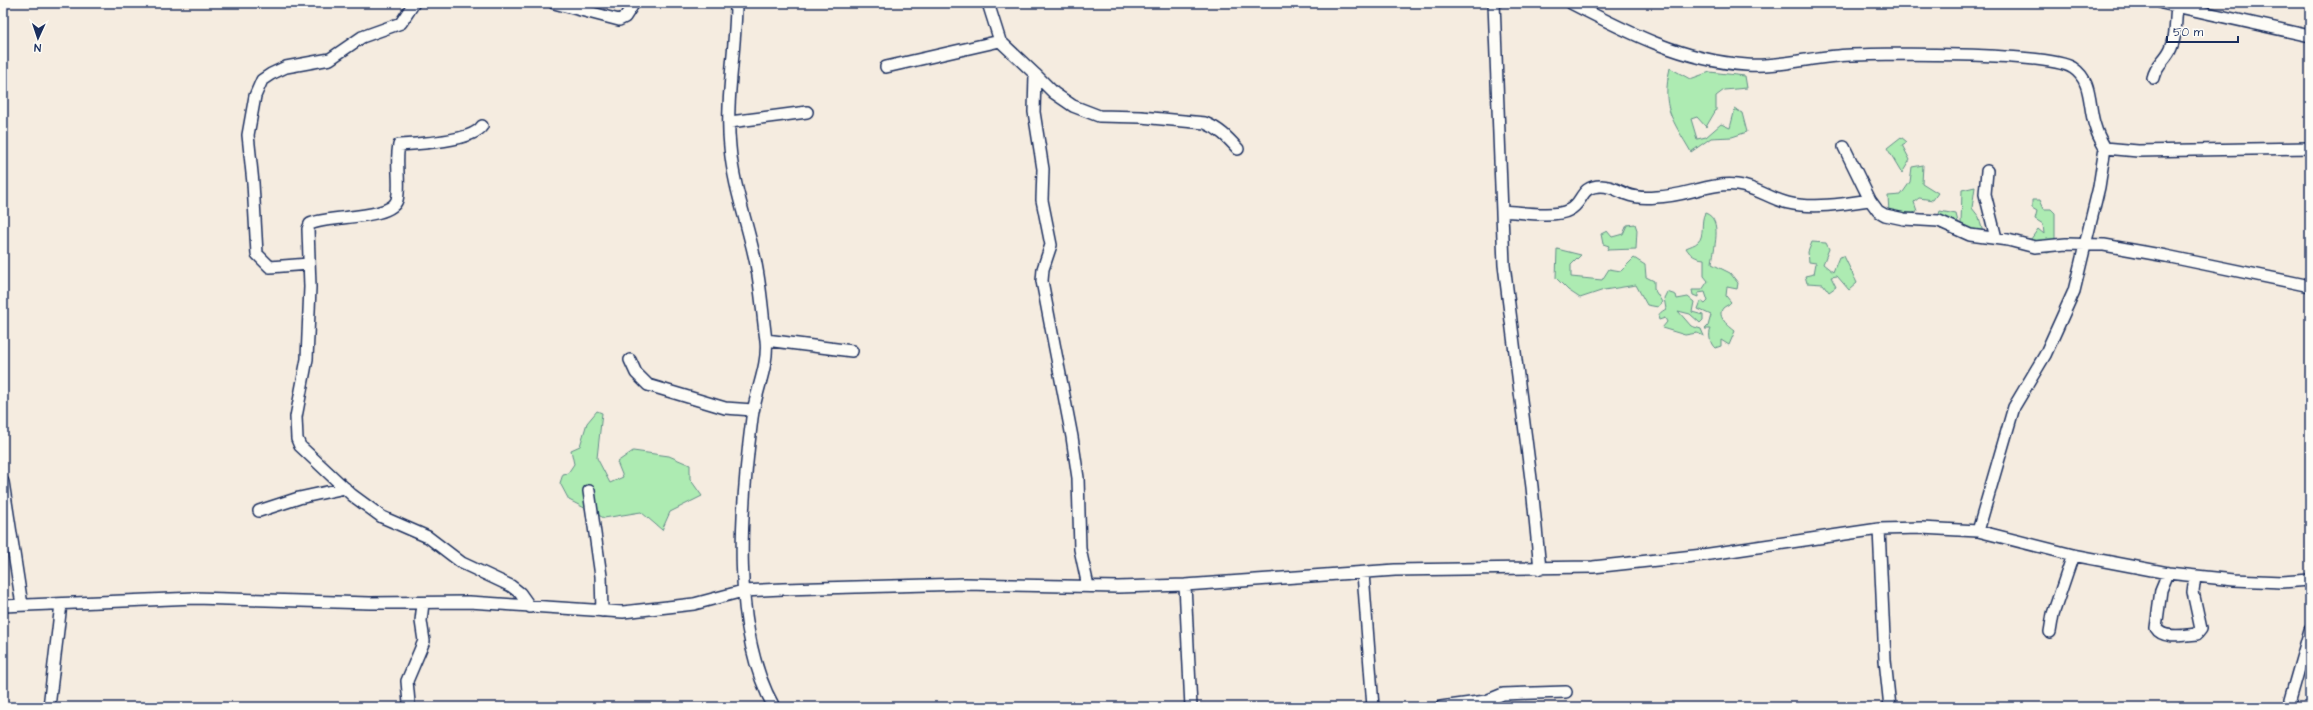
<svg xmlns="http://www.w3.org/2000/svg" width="2313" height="710" font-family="'Architects Daughter',sans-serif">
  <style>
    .green { fill: #adebb2; stroke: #648d88 }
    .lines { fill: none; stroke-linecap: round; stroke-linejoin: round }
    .minor-casing { stroke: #1b2f5e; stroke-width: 14 }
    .minor { stroke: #fdfcf7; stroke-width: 11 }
  </style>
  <rect width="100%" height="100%" fill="#f5ece0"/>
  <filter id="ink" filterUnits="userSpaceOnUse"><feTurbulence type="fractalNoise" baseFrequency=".025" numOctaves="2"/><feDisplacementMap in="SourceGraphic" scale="8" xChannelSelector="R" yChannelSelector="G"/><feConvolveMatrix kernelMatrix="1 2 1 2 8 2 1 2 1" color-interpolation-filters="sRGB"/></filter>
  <g filter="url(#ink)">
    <path class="green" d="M1670,68L1690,79L1710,72L1745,76L1747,88L1724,90L1716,96V110L1706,127L1697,117L1691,119L1697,139L1706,137L1721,124L1730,128L1735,109L1742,113L1747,132L1732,137L1711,138L1691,152C1672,119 1661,108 1670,68Z
      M1901,137L1907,142L1902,145L1910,160L1902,173L1887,148Z
      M1923,165L1922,183L1938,193L1933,200L1919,198L1914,202L1917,211L1904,219L1889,213L1888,196L1901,195L1910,182L1912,167Z
      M1975,187L1972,208L1979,217L1983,233H1956L1940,229L1936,223L1940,211L1956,214L1958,222L1961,224L1962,190Z
      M2032,200H2040L2044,209H2051L2055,213V249L2048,253L2018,248L2016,238L2031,239L2038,229L2044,234L2043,224L2035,219L2037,211L2032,208Z
      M1705,213C1724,219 1713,250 1712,264L1730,273L1738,283L1737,289L1727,287L1726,296L1731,302C1729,305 1725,306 1723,308C1716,317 1729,326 1735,331L1729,345L1721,340V346L1715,348C1710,344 1708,334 1711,329H1705L1708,326L1711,315L1698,309L1701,301L1705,304L1708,301L1705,292L1698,293V297L1693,295L1692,290H1702L1708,281L1704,276V259C1695,258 1691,256 1686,248C1690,246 1695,245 1698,242C1705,236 1700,221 1705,213Z
      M1635,224L1637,230L1636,249L1607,250L1609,246L1603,244L1601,234L1607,231L1612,237L1623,234L1627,225Z
      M1812,242L1826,243L1829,249L1823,264L1833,272L1839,257L1844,256L1857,283L1849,290L1837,276L1831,277L1836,287L1829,292L1823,284L1807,283L1805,276L1814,274L1816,263L1809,262L1808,252Z
      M1557,249L1581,255L1571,265V277L1602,280L1609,269L1621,271L1634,258L1645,265L1646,277L1654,281V289L1662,302L1658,307L1647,305L1636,285L1604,290L1580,298L1568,290L1556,278Z
      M1667,292L1676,295L1677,299L1688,297L1694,302L1692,312L1703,315V320L1700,323L1690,314L1678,311L1691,326L1701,329L1704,336L1697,333L1685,335L1662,328L1667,322L1665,318L1659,320C1657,314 1661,312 1666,309L1664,298Z
      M597,411L602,413L597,458L610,483L623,477L617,462L633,451L669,456L690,465V479L702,496L670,512L662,530L641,512L604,518L569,500L560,483L563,474L568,473L574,464L571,450L580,446L587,423Z"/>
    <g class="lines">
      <g class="minor-casing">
        <path id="minor" d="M554,3L619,20L625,17L634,3
          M736,3C736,50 725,100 730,147C733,184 746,219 754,255C761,283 762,312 766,340C769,365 755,393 752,418C741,504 730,630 774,707
          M988,3L1000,41L1035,74L1034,112L1043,169L1042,200L1051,245L1043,269L1042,281L1072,437L1078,478L1080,549L1088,586
          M1494,3L1504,265L1532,487L1540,569
          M1571,3C1627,32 1683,61 1747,65C1778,67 1807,58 1838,56C1874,53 2050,52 2073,68C2093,81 2088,106 2095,126C2097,134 2101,141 2105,148L2138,151L2310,148
          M2162,3L2310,36
          M886,67L1000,41
          M1035,74L1054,93L1073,106L1099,116L1141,117L1205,123C1220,129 1228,138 1238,149
          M2153,78C2156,64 2166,60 2171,48C2177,35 2175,21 2177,7
          M730,122L807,112
          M482,126C473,141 417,144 399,145C395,162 401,184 397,200C391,220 327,215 310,224L308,229L310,287L307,359L296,417L297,439L300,446L352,495L382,517L428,537L462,563L511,586L520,593L530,607
          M1844,147L1870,200L1878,211L1885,215L1904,219L1939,221L1970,235L2008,240L2035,247L2066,244L2104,245L2166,256L2310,286
          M1987,171L1985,194L1996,238
          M1503,211C1519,212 1556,218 1569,210C1584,203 1579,186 1601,186C1611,186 1617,190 1626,194C1636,198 1647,198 1656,197C1684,197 1710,182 1737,185C1756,187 1770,199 1788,203C1814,209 1844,204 1870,200
          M309,264L270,267L257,254L253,183L248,135L255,96L262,80L271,74L286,67L330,59L362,37L401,23L414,3
          M766,340L852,351
          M630,360L636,373L648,385L725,408L753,410
          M3,482L22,605
          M589,491L601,576L602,611
          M259,511L299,498L345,488
          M1879,529L1885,660L1890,707
          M1978,531L2014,407L2045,355L2074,291L2099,187L2105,148
          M1363,573L1373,707
          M2168,573L2161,590L2156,628C2163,640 2186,635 2197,634L2201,629L2193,592L2195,576
          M1185,585L1191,707
          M3,606L195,598L370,603L469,602L623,612L694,604L743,591L783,589L965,584L1118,587L1185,585L1395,570L1593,567L1703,555L1879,529L1921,528L1978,531L2073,555L2168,573L2234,580L2282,582L2310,580
          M2050,632L2053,614L2073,555
          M2290,700L2310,630
          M409,703L407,681L424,641L421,621L423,603
          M49,707L61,604
          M1441,707L1486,701L1503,694L1566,692"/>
      </g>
      <use href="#minor" class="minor"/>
    </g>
  </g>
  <rect width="2313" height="710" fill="none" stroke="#fdfcf7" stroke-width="16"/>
  <rect x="8" y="8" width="2297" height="694" fill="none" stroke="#1b2f5e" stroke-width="1.5" filter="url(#ink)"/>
  <g transform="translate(38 38) rotate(183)" stroke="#fdfcf7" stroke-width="3" paint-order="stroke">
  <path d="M0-3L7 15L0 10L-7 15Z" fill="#1b2f5e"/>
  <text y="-6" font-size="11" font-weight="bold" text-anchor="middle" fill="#1b2f5e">N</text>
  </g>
  <path d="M2167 36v6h71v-6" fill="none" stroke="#1b2f5e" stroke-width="2"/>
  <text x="2173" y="36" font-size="12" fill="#1b2f5e" stroke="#fdfcf7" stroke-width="3" paint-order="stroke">50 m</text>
</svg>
